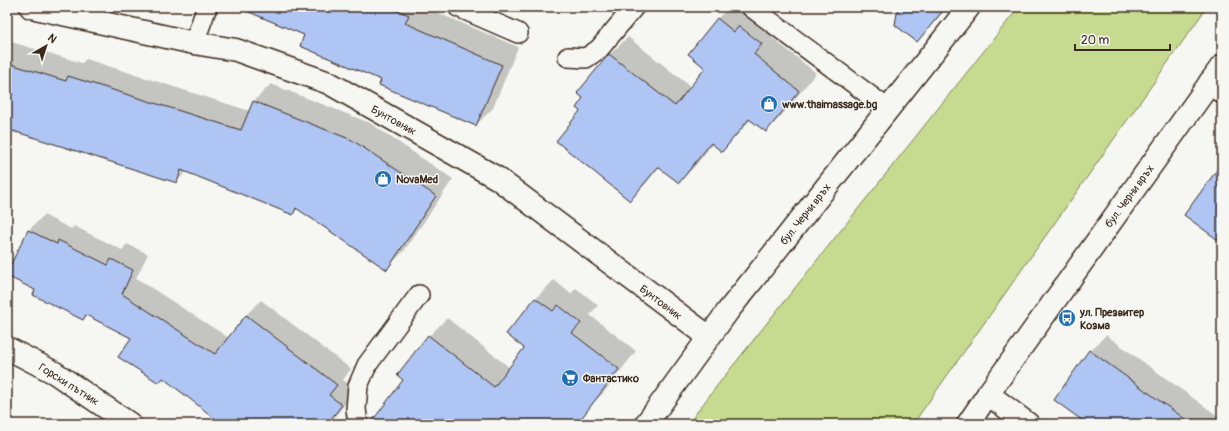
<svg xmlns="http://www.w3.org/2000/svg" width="1229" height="431" font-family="Pangolin,sans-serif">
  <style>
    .green { fill: #c6db90; stroke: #808257 }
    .shadow { fill: #0003 }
    .building { fill: #afc5f4; stroke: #3b2a1e }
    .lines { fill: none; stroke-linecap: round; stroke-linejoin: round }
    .service-casing { stroke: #3b2a1e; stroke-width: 22 }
    .minor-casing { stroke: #3b2a1e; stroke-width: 25 }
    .secondary-casing { stroke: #3b2a1e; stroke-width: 25 }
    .service { stroke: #f6f6f2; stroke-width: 19 }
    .minor { stroke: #f6f6f2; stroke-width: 22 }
    .secondary { stroke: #f6f6f2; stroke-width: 22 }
    .labels { text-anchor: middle; stroke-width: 3; stroke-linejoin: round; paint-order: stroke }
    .poi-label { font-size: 11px; font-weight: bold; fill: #3b2a1e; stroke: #f6f6f2; text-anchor: start }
    .street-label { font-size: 11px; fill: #3b2a1e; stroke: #f6f6f2 }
  </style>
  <rect width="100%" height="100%" fill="#f6f6f2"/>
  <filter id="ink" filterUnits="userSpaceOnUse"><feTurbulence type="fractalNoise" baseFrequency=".025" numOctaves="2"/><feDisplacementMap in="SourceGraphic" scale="8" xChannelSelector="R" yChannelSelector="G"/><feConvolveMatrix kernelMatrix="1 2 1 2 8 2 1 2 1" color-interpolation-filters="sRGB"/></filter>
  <g filter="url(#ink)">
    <path class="green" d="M1019,7H1207L913,424H688L716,387Z"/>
    <path class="shadow" d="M240,7H424L518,47L493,108L476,125L382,80L305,35Z
      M729,7H742L778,26L770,36L816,73L783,114L766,131L751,119L739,133L722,150L713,143L696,165L679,182L659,167L647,182L630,199L581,111L585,98L579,93L610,54L628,37L691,87L707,68L689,54L718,18Z
      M899,7H948L917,40Z
      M8,41L82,63L86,59L250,111L254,101L271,84L370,123L453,179L404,251L387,268L298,209L293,213L187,171L176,182L20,132L18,134L7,131Z
      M44,215L71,229L74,226L122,250L127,244L148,254L136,278L229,338L246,315L261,300L351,369L343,380L356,390L329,424H219L221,422L132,337L87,314L83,319L37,290L7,275L29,230Z
      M554,280L571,294L576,288L598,305L590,315L636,351L604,392L586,410L556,424H378L429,336L447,318L510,368L526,348L508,334L536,298Z
      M1106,335L1222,419V424H1089L1090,351Z"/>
    <path class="building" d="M237,7H389L409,15L405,23L502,65L476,126L379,85L381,80L300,46L304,35Z
      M898,7H946L917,42L895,25Z
      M717,18L734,32L739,26L762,44L754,54L799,91L766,132L749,119L722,152L711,143L679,183L658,167L630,201L556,141L580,111L576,108L583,98L577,93L609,54L675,106L705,68L688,54Z
      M7,63L66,81L68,76L241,130L253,101L352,140L436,196L387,270L296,208L293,215L181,170L177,183L7,129Z
      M1222,163V243L1184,215Z
      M28,230L57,244L58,240L108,265L111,259L133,270L122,294L215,354L246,315L337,385L329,395L342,405L327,424H222L163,378L159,383L118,357L131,338L86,315L83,320L33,295L35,290L7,276V272Z
      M535,298L553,311L558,305L581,323L572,333L619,369L577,424H370L403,380L397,375L428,335L494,387L524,348L506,334Z
      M1089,350L1192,424H1087L1054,400Z"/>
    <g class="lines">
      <g class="service-casing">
        <path id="service" d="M458,7L518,33
          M751,7L888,109
          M194,43L207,7
          M568,57L586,58L599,49L634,7
          M358,424L356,409L358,386L367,365L419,295"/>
      </g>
      <g class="minor-casing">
        <path id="minor" d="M31,7L194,43L236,50L329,83L497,178L709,337
          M1210,82L1222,92
          M7,348L55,373L130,424
          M988,394L1028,424
          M646,424L728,311L969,7"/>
      </g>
      <g class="secondary-casing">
        <path id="secondary" d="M968,424L988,394L1222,66"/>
      </g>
      <use href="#service" class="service"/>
      <use href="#minor" class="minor"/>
      <use href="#secondary" class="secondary"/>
    </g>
  </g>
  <defs>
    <g id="shop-disc" transform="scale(0.9)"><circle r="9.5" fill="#1f6fb2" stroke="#f6f6f2"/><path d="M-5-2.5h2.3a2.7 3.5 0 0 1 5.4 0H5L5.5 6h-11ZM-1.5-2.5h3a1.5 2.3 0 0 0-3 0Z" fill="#fff"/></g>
    <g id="bus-disc" transform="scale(0.9)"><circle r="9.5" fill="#1f6fb2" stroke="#f6f6f2"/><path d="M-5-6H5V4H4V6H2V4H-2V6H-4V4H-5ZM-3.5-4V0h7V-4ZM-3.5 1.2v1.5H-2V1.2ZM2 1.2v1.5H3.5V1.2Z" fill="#fff"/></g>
    <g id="supermarket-disc" transform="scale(0.9)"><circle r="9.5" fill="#1f6fb2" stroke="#f6f6f2"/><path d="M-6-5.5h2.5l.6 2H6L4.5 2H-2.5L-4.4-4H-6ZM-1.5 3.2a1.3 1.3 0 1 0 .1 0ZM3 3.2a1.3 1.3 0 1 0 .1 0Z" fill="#fff"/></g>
  </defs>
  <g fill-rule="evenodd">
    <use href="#shop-disc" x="769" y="104"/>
    <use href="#shop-disc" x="383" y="179"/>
    <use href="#bus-disc" x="1067" y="318"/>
    <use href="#supermarket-disc" x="570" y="378"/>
  </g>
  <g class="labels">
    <g class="poi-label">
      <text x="782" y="108">www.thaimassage.bg</text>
      <text x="396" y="183">NovaMed</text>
      <text x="1080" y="316">ул. Презвитер<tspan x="1080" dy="13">Козма</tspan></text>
      <text x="583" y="382">Фантастико</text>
    </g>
    <g class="street-label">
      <text transform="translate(394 120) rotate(29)" y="4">Бунтовник</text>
      <text transform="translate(1129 196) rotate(-54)" y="4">бул. Черни връх</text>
      <text transform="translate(805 214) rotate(-52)" y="4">бул. Черни връх</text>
      <text transform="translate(661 302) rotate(37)" y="4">Бунтовник</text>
      <text transform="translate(69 384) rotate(32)" y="4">Горски пътник</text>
    </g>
  </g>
  <rect width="1229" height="431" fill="none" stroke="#f6f6f2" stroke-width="24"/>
  <rect x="12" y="12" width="1205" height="407" fill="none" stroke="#3b2a1e" stroke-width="1.5" filter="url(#ink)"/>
  <g transform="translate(46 46) rotate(39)" stroke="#f6f6f2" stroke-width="3" paint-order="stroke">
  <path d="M0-3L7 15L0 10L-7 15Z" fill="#3b2a1e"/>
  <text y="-6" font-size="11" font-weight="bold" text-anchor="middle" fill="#3b2a1e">N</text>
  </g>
  <path d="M1075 44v6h95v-6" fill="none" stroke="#3b2a1e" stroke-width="2"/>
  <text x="1081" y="44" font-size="12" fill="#3b2a1e" stroke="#f6f6f2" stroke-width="3" paint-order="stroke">20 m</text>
</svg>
